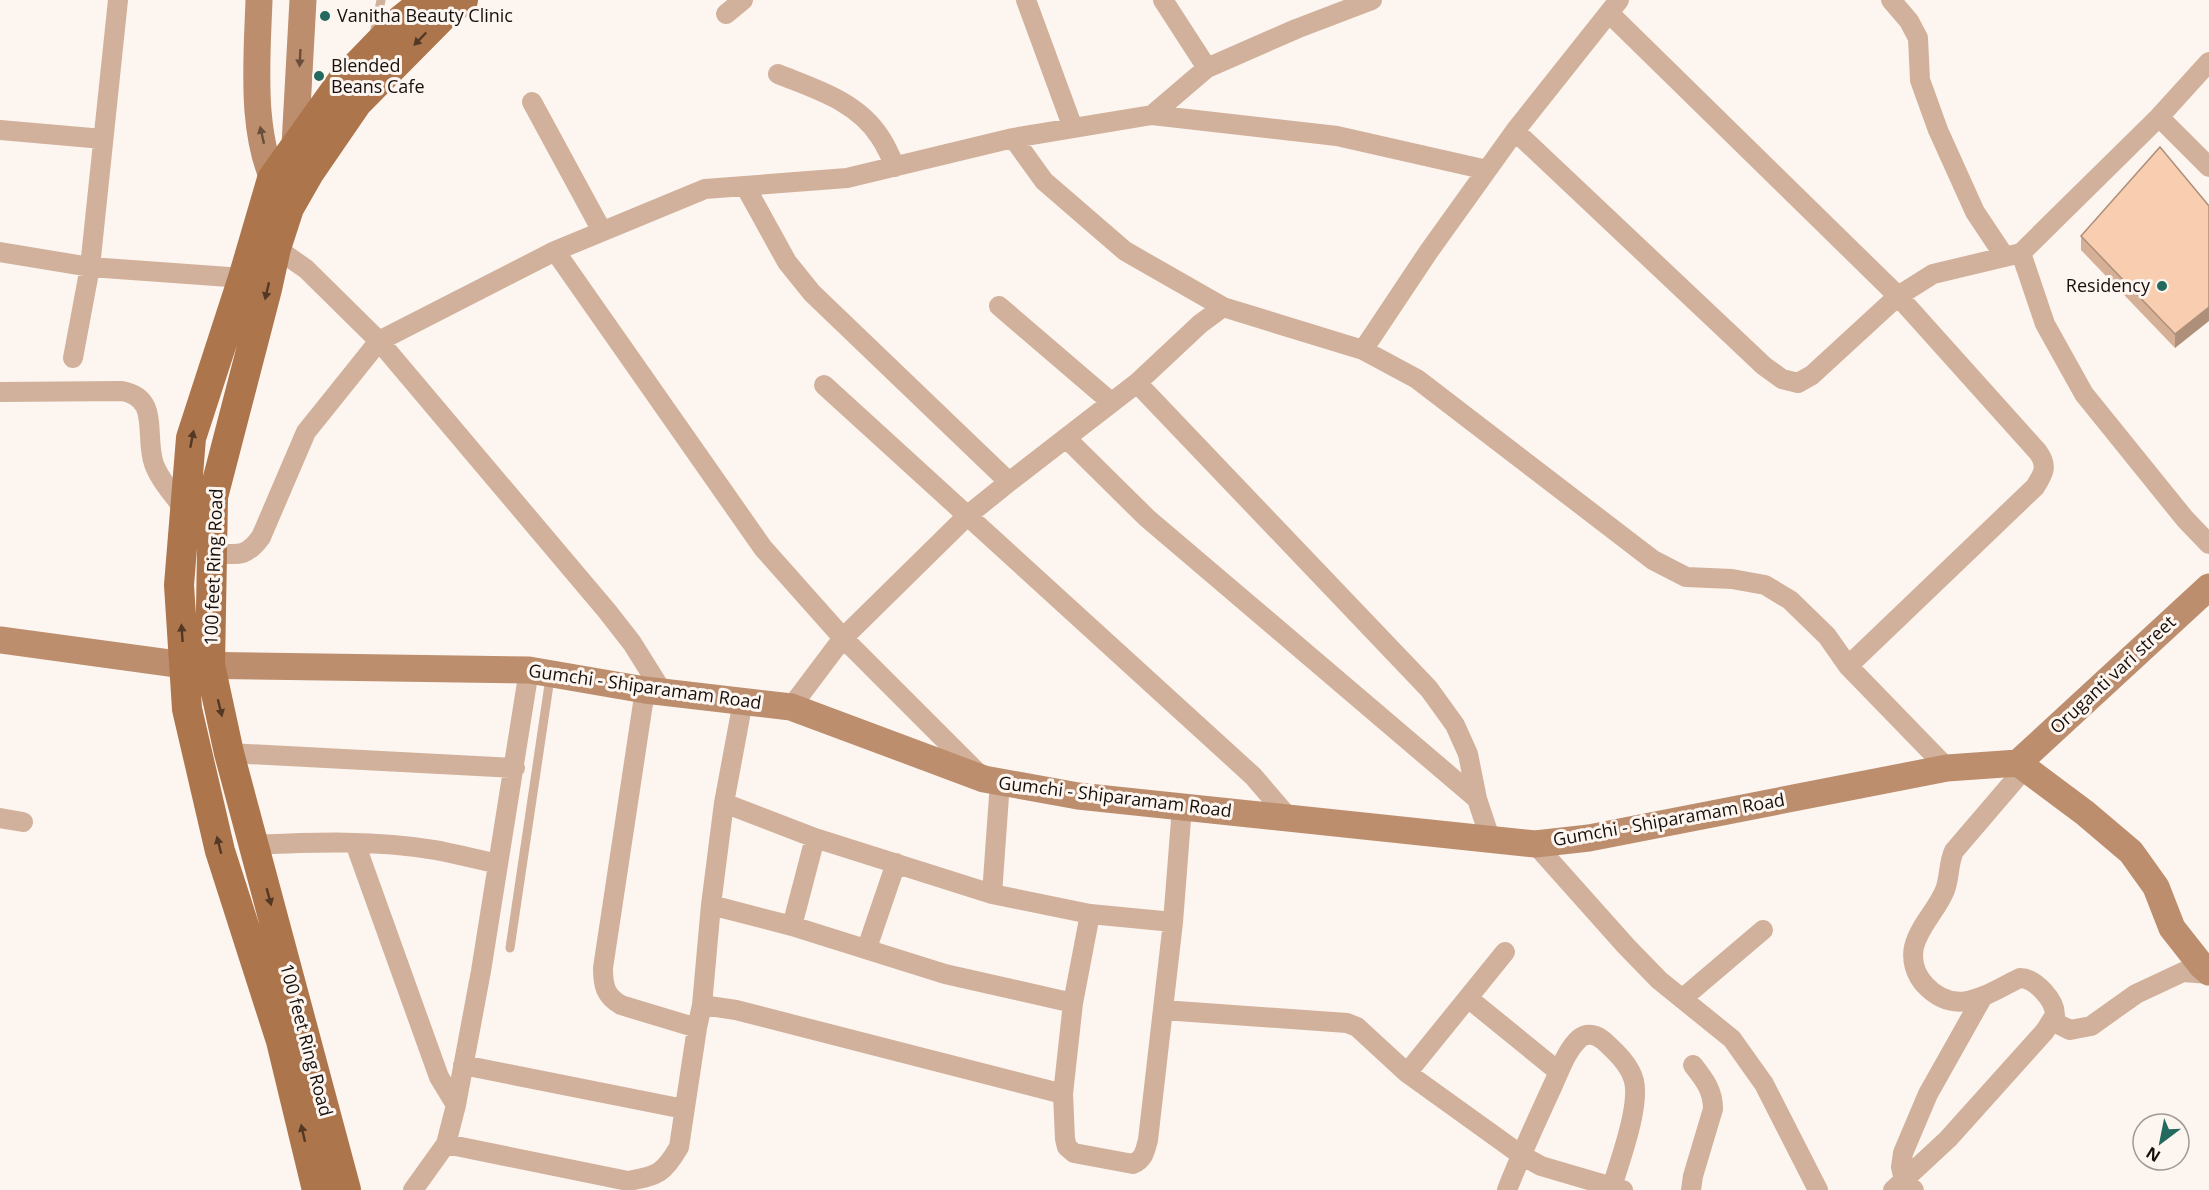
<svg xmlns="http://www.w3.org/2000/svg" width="2209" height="1190" font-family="'Open Sans',sans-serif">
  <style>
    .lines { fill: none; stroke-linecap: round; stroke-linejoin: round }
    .lane { stroke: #d1b19b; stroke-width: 9 }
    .street { stroke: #d1b19b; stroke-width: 20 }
    .secondary { stroke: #bc8e6d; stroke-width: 27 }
    .primary { stroke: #ad754b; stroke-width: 30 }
    .wall { fill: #d6b096 }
    .shaded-wall { fill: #ae907a }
    .building { fill: #f9cdaf; stroke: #ae907a; stroke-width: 1.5 }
    .oneway { fill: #523825 }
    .oneway2 { fill: #694e3c }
    .poi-dot { fill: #23695d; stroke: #fdf5f0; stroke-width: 2 }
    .labels { text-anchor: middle; stroke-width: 6; stroke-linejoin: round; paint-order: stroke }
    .poi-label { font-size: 18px; fill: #160f0b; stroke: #fdf5f0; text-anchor: start }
    .street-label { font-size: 18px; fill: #160f0b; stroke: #fdf5f0 }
  </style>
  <rect width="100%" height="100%" fill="#fdf5f0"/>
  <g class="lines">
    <path class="lane" d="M374,35L381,0
      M510,948L550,678"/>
    <path class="street" d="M1026,0L1073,128
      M1163,0L1207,68
      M1891,0L1909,21L1918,38L1920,80L1938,130L1975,212L2005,257
      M1609,13L1898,296L2038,452C2048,466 2044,473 2035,487L1848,666
      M726,14L743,0
      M778,74C815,89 857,101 880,137C886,146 891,157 895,167
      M532,102L602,231
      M1152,115L1207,68L1296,29L1372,0
      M2159,117L2209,167
      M0,130L103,139
      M1515,131L1764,366L1782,379L1798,383L1812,375L1898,296L1933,274L2021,253L2159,117L2209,62
      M1013,138L1044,181L1125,251L1223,307L1363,350L1417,379L1653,560L1686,577L1732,579L1765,585L1790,600L1827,636L1848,666L1947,768
      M745,186L787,262L812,293L1009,482
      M276,248L306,269L379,341L607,611L632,643L662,691
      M555,251L763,548L843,638L980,775
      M0,252L90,267L243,278
      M2021,253L2045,324L2084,394L2185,519L2209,544
      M999,306L1111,402
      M1363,350L1429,251L1515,131L1619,0
      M73,358L90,267L118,0
      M1137,383L1429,689L1455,725L1468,754L1477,799L1491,841
      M824,385L1253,776L1289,818
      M0,392L122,391C161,398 144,436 154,464C160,481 175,496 185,511
      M1066,438L1147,518L1477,799
      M211,553C237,554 245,559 261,537L306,432L379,341L555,251L705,189L847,178L1013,138L1152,115L1337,136L1487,170
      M645,690L603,968C603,985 605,996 621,1005L697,1028
      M791,707L843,638L968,515L1009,482L1137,383L1200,324L1223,307
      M229,753L515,768
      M724,803L815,838L992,894L1090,914L1173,922
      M0,818L23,822
      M355,843L439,1077L456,1105
      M1535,844L1626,946L1659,980L1732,1039L1764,1084L1818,1190
      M255,845C315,842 376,840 435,850C456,854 477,859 498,864
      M992,894L1000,782
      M711,905L792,926L945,974L1073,1003
      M1090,914L1073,1003L1063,1094L1065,1139L1067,1147L1074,1153L1133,1164C1144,1159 1145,1151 1148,1140L1173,922L1182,807
      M792,926L815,838
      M867,948L896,863
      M1468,998L1559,1072
      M1683,998L1763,930
      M702,1005L736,1010L1063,1094
      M1163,1010L1347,1023L1357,1027L1407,1073L1521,1155L1541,1166L1623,1190
      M2052,1021L2070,1030L2091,1026L2136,994L2183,972L2209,974
      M463,1065L684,1109
      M1407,1073L1505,952
      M446,1144L628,1181C658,1176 664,1173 679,1147L697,1028L702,1005L711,905L724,803L743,701
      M413,1190L446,1144L456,1105L481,971L529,670
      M1507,1190C1521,1154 1537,1120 1553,1085C1560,1070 1567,1049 1580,1038C1588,1032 1597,1035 1604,1041C1616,1052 1630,1065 1634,1081C1640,1107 1620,1160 1612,1187
      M1691,1190L1693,1176L1713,1109C1713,1090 1704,1079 1693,1065
      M1893,1190L1948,1139L2045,1031L2055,1015C2055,1000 2035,978 2020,978C1988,993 1957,1019 1925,985C1916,975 1911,961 1914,947C1919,926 1937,910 1945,890C1950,877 1948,864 1954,851L2025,768
      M1914,1190L1904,1180L1901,1167L1903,1153L1928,1094L1982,998"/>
    <path class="secondary" d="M259,0C257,59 249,142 281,194
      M300,154L295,145L303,0
      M0,640L184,665L529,670L645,690L791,707L984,779L1078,796L1535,844L1589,838L1947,768L2018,763
      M2018,763L2085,813L2131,852L2156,887L2172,928L2201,965L2209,972
      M2018,763L2209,587"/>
    <path class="primary" d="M317,1190L281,1041L220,851L187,709L179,585L191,438L243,278L272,179L342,81L402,19L426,0
      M346,1190L229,753L210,665L213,497L267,289L276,248L289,208L309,173L357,103L444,15L463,0"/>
  </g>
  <path class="wall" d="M2209,206L2175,348L2081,250V236Z"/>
  <path class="shaded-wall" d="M2209,307V321L2175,348V334Z"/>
  <path class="building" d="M2160,147L2209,206V307L2175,334L2081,236Z"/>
  <defs><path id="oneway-solid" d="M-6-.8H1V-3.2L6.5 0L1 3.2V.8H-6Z" transform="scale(1.5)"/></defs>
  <g class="oneway">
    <use href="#oneway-solid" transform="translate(420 39) rotate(134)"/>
    <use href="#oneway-solid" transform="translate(267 291) rotate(103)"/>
    <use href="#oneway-solid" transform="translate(192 439) rotate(-79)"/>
    <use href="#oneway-solid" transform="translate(182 633) rotate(-94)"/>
    <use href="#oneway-solid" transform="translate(220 708) rotate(76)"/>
    <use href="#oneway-solid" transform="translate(219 845) rotate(-104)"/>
    <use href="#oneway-solid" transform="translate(269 897) rotate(75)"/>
    <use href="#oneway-solid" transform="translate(303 1133) rotate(-103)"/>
  </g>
  <g class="oneway2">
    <use href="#oneway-solid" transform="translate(300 58) rotate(93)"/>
    <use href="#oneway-solid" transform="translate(262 135) rotate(-103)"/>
  </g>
  <g class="poi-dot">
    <circle cx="325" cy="16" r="6"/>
    <circle cx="319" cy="76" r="6"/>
    <circle cx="2162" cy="286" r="6"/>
  </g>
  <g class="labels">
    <g class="poi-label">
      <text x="337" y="22">Vanitha Beauty Clinic</text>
      <text x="331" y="72">Blended<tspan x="331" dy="21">Beans Cafe</tspan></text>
      <text x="2150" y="292" text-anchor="end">Residency</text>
    </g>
    <g class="street-label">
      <text transform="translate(214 567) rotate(-88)" y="6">100 feet Ring Road</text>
      <text transform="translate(2113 675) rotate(-43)" y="6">Oruganti vari street</text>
      <text transform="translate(645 687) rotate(8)" y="6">Gumchi - Shiparamam Road</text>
      <text transform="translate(1115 797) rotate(7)" y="6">Gumchi - Shiparamam Road</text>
      <text transform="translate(1669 820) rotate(-10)" y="6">Gumchi - Shiparamam Road</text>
      <text transform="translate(306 1040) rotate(75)" y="6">100 feet Ring Road</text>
    </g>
  </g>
  <g transform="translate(2161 1142) rotate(212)"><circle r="28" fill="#fdf5f0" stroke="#a19994" stroke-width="1.5"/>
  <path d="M0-4.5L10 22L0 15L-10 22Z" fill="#23695d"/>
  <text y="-9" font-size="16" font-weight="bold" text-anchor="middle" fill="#160f0b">N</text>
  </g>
</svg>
